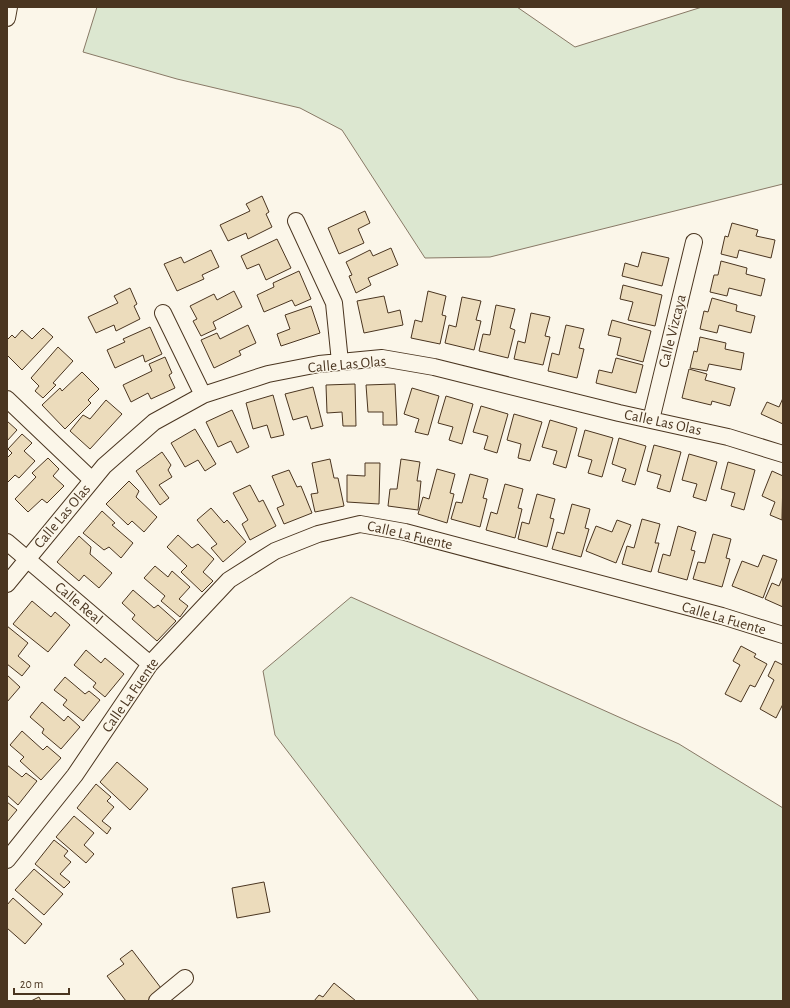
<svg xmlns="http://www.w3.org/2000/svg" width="790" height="1008" font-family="'Alegreya Sans',sans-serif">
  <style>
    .green { fill: #dce7d0; stroke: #887966 }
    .building { fill: #ecdcbc; stroke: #4a3520 }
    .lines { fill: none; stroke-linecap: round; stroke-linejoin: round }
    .street-casing { stroke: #4a3520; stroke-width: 18 }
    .street { stroke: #fbf6e9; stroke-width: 16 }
    .labels { text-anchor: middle; stroke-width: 3; stroke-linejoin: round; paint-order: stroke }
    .street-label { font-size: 15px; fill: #4a3520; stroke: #fbf6e9 }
  </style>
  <rect width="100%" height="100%" fill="#fbf6e9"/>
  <path class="green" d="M97,7H517L575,47L702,7H783V184L490,257L425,258L342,130L300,108L177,79L83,52Z
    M351,597L679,744L783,808V1001H479L275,735L263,671Z"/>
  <path class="building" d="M262,196L269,212L266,214L272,227L248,239L246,233L228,241L220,225L250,211L246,204Z
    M365,211L370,223L358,229L364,243L339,254L328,228Z
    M732,223L758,230L756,236L775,240L771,258L739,250L737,258L721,254L725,236L728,237Z
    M277,239L291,268L266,280L259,264L247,269L241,256Z
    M391,248L398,265L368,278L371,285L356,293L349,276L352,275L346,262L370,250L373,256Z
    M211,250L219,267L202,275L204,279L177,291L164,264L181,257L184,263Z
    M642,252L669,258L662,286L622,276L625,263L638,267Z
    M721,261L747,268L746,274L765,279L761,296L729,288L727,296L710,292L714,275H718Z
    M299,271L311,299L295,306L292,300L264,312L257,295L274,287L273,283Z
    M623,285L662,295L655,326L628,320L633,302L620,299Z
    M130,288L137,304L134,306L140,319L116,331L114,325L96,333L88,317L118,303L114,296Z
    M234,291L242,307L213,322L216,329L201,336L193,321L197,319L190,306L214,294L217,300Z
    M428,291L446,296L442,315L446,316L440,344L411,338L415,320L422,322Z
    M384,296L388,313L400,310L403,325L364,333L357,301Z
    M462,297L481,301L476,320L481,321L474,350L445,343L449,325L456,327Z
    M712,298L737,305L736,311L755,316L751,333L719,325L717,333L700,329L704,311L708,312Z
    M496,305L515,309L510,328L515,330L508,358L479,351L483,334L490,335Z
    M311,306L320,333L281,346L277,334L290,329L285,315Z
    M531,313L550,317L545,336L550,337L543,365L514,359L518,341L525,343Z
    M612,320L651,331L643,362L617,355L621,338L608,335Z
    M248,325L256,343L239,351L241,355L214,368L201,340L217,333L220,339Z
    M566,325L584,329L579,348L584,349L577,378L548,371L552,353L559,355Z
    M150,327L162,354L145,362L143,355L115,368L107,350L125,342L123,339Z
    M43,328L53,337L22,370L7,355V340L12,335L15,338L22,330L32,339Z
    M700,337L726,343L725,349L744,353L741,370L709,364L707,371L690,368L694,351L697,352Z
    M58,347L73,361L53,383L56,385L43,398L35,391L39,386L31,378Z
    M165,357L172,373L169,375L175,388L151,399L148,393L131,402L123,385L152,371L149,364Z
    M616,358L643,365L636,393L596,383L599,370L612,373Z
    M689,369L707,374L705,380L735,388L730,406L712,401L711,405L682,398Z
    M82,372L99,389L88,400L91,403L65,429L42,405L60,388L62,391Z
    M355,384L356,426H343L342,412L327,413L326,385Z
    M395,384L397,425H383V412H368L366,385Z
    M313,387L323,426L311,429L307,416L293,420L285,394Z
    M412,388L439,396L428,435L415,432L419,419L404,414Z
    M273,395L284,435L271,438L267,425L253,429L246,403Z
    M446,396L473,404L462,444L449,440L453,427L438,423Z
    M783,398V424L761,414L767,402L779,407Z
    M106,400L122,414L90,449L70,431L83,415L90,419Z
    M481,406L508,414L497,453L484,449L488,436L473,432Z
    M232,410L249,447L237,453L231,441L218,447L206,422Z
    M514,414L542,422L530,461L518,458L521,444L507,440Z
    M550,420L577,428L566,468L553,464L557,451L542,447Z
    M7,421L17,430L7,441Z
    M195,429L216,464L205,471L198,460L185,467L171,443Z
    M585,430L613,438L602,477L588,473L592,460L578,456Z
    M22,434L32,443L24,451L35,461L19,478L15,475L7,483V458L12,453L8,449Z
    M619,438L646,446L635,485L622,481L626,469L612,464Z
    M654,445L681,452L670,492L657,488L661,475L647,471Z
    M162,452L171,465L168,470L172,477L159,485L169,498L160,505L136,471Z
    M689,454L717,462L706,501L693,497L697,484L682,480Z
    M48,458L59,469L53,476L64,486L47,503L42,499L28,512L15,499L36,477L32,473Z
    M330,459L334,478H338L344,506L315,512L311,494L318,493L312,463Z
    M401,459L420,462L417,481H421L418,510L388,506L390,489H397Z
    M728,462L755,470L744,510L731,506L735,493L721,489Z
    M365,463H380L379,504L347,502V475L365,476Z
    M437,469L455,474L450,493L454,494L447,523L418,514L423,497L429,499Z
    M289,470L297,487L301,486L312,513L284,524L277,508L284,505L272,476Z
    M772,471L783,476L782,520L770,515L775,502L762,496Z
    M470,474L488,479L483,498L487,499L480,527L451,519L456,502L462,503Z
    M129,481L139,491L136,497L157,517L144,532L132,521L128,525L106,504Z
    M505,484L523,489L518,508L522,509L515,538L486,530L491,512L497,514Z
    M250,485L259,502L263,500L276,526L250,540L242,524L248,520L233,493Z
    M537,494L555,499L550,518L554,519L547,547L518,539L522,522L529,524Z
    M572,504L590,509L585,528L589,529L581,557L552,549L557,532L564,534Z
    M211,508L224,523L227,520L246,542L223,562L211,548L217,544L197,520Z
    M102,511L115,523L112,525L133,543L121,558L109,547L104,550L83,533Z
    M642,519L660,524L655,543H659L651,572L622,564L627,546L634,548Z
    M617,520L631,525L616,563L586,551L596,526L612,532Z
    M678,526L696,532L691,550L695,551L687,580L658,572L663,554L670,556Z
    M713,534L731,539L726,558L730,559L722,587L693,579L698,562L705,563Z
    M178,535L192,548L198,544L214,559L203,572L213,581L202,592L181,572L187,566L167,547Z
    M79,536L91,547L90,554L112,573L99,588L84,575L79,581L57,562Z
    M763,555L777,560L763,598L732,586L742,561L758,567Z
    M155,566L168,577L172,571L190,587L179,599L188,606L180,617L161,601L165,596L144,578Z
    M783,576V607L765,599L772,583L779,586Z
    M133,590L154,608L158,605L176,621L157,641L132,619L135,615L122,603Z
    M32,601L51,617L55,612L70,625L48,652L13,624Z
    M7,626L28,643L18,656L30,666L22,676L7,664Z
    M741,646L756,654L754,657L767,664L755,687L750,685L741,702L725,694L740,665L733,661Z
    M86,650L101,663L105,658L124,674L105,697L93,687L96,683L74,665Z
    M775,661L783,665V704L776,718L760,709L774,680L768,676Z
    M7,675L20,687L7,702Z
    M65,677L85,694L89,691L100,700L83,721L63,705L67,700L54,690Z
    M42,702L64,721L68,716L80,727L61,749L42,733L44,729L30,717Z
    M22,731L43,750L47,746L61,758L41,780L20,761L24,757L10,745Z
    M117,762L148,789L130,810L100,782Z
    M7,765L22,777L26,773L37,781L18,805L7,795Z
    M96,784L111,797L107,801L114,807L102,821L111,828L107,834L77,808Z
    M7,802L17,810L7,822Z
    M74,816L94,833L84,845L94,854L86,863L56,837Z
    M54,840L68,851L64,856L71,862L60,874L70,882L64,888L35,864Z
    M34,869L63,894L44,915L15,890Z
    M264,882L270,912L237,918L232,888Z
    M13,898L42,924L25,944L7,928V905Z
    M132,950L164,992L151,1001H126L107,976L124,964L120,959Z
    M334,983L356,1001H314L319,995L323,997Z
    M39,997L41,1001H31Z"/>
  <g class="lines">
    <g class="street-casing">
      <path id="street" d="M7,18L9,7
        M296,221L334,303L340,362
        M163,313L203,395
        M7,399L92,480
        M651,420L694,242
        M7,542L150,664
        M7,584L104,466L154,422L203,395L268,374L319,364L382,358L434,367L619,413L728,437L783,454
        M7,860L75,775L150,664L229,580L275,551L318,534L360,524L405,532L722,616L783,635
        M157,1001L185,978"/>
    </g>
    <use href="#street" class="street"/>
  </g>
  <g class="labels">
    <g class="street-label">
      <text transform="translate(672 331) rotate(-76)" y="5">Calle Vizcaya</text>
      <text transform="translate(347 364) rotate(-5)" y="5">Calle Las Olas</text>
      <text transform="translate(663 422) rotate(12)" y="5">Calle Las Olas</text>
      <text transform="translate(62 516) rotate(-50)" y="5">Calle Las Olas</text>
      <text transform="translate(410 535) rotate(13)" y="5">Calle La Fuente</text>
      <text transform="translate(79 603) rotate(40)" y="5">Calle Real</text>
      <text transform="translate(724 618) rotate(16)" y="5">Calle La Fuente</text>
      <text transform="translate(130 695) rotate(-55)" y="5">Calle La Fuente</text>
    </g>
  </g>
  <rect width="790" height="1008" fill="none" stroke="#4a3520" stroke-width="16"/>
  <path d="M14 988v6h55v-6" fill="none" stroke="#4a3520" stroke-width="2"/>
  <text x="20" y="988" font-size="12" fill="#4a3520" stroke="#fbf6e9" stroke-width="3" paint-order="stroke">20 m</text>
</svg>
